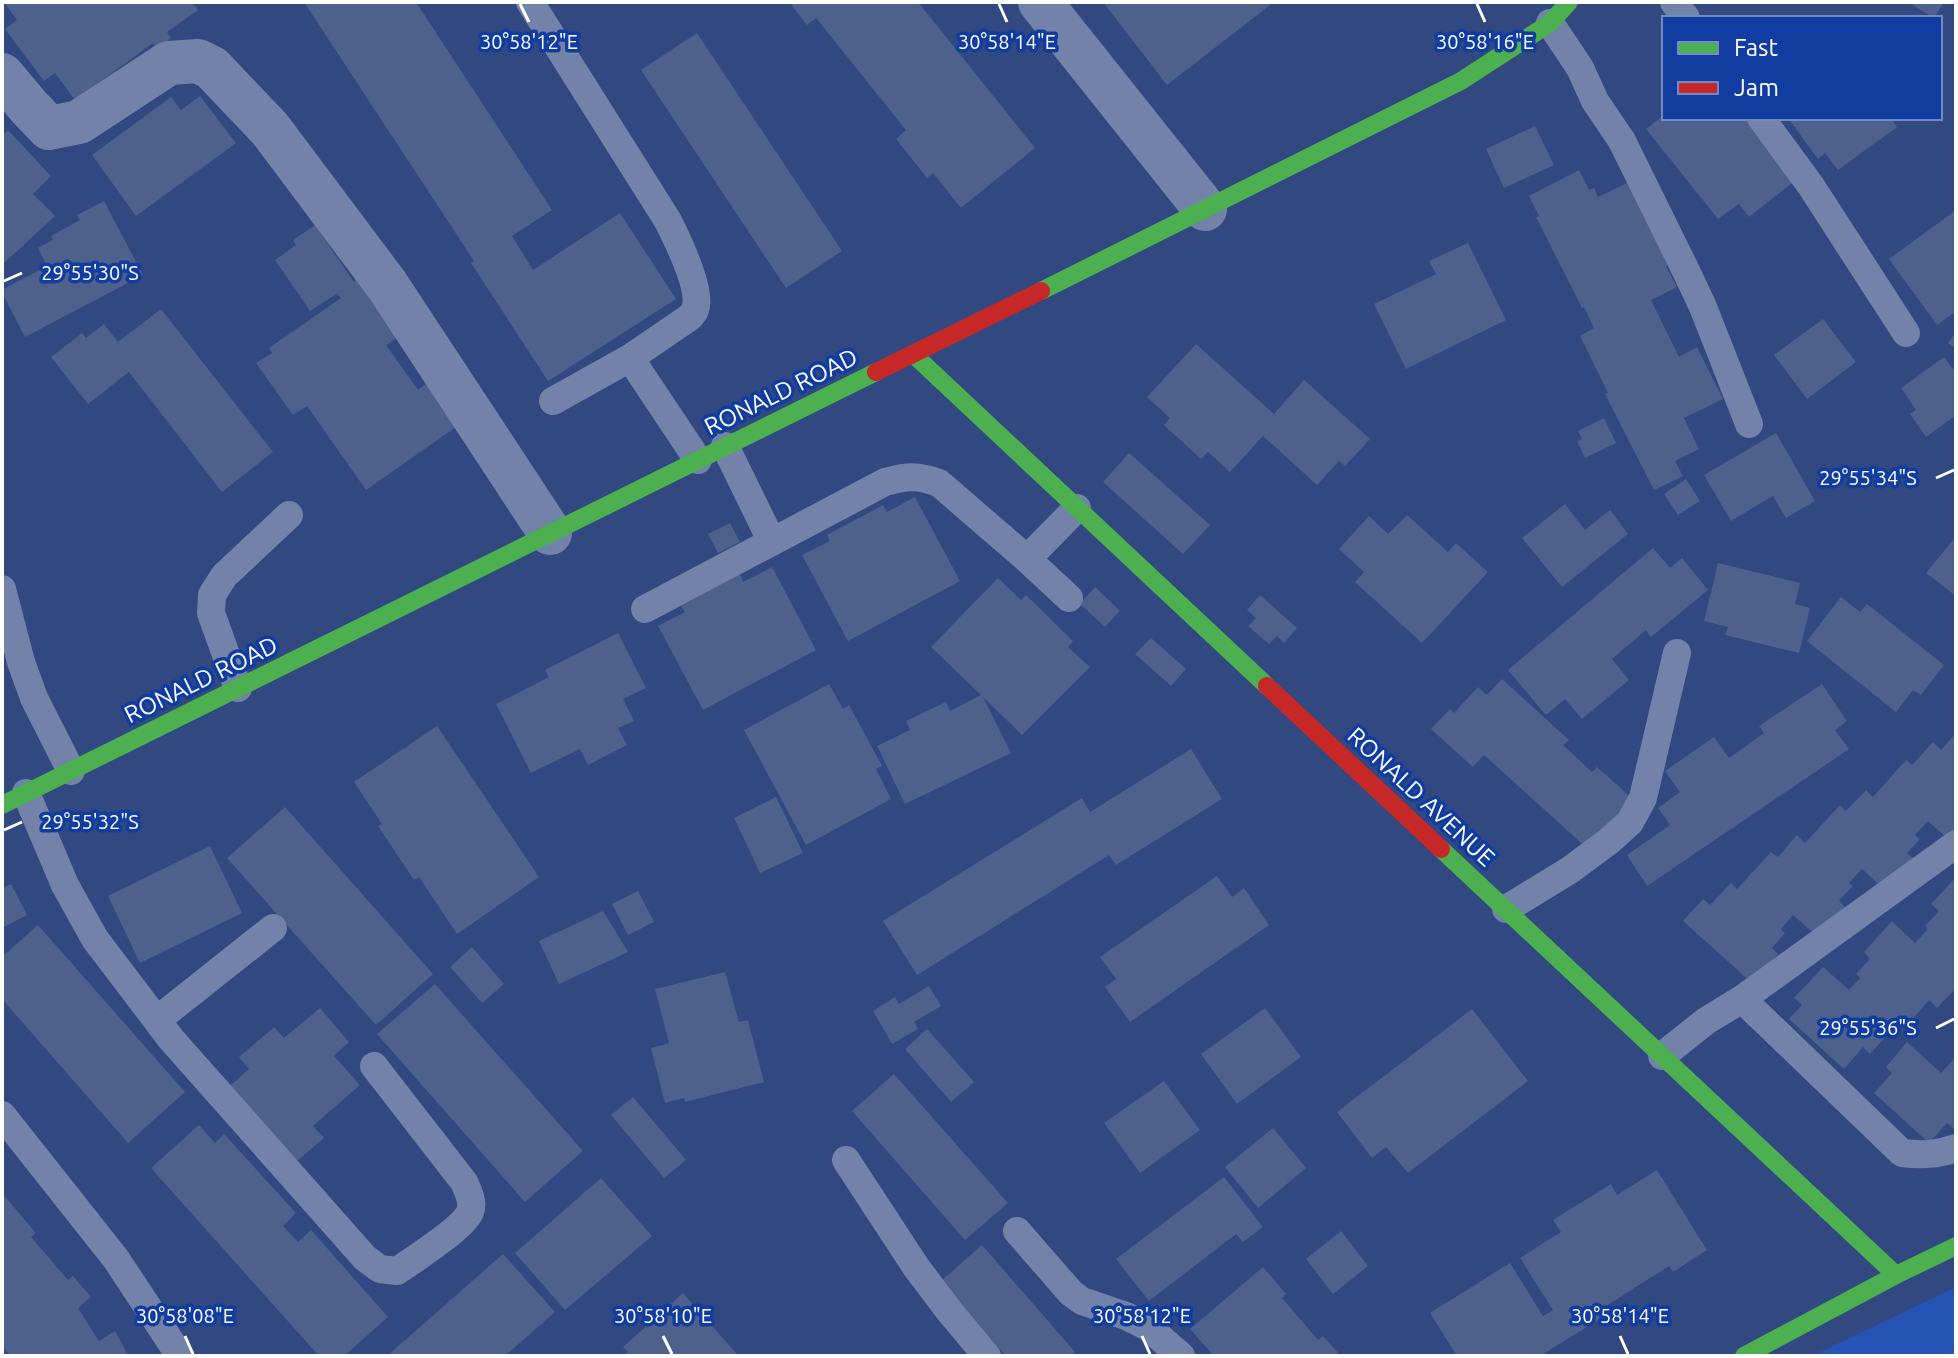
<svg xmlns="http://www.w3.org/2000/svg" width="1958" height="1358" font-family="Ubuntu,sans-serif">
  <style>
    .green { fill: #2653b6 }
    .building { fill: #4d618c }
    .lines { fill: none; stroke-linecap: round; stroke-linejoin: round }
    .lane { stroke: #7282a9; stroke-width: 28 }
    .street { stroke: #7282a9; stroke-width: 44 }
    .fast { stroke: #4caf50; stroke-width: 18 }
    .jam { stroke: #c62828; stroke-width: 18 }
    .ticks { fill: none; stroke: #fff; stroke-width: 3 }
    .labels { text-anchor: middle; stroke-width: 7; stroke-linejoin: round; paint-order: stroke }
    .street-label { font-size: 24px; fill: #fff; stroke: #113ca0 }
    .ticks-label { font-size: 20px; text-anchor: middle; fill: #fff; stroke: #113ca0; stroke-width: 7; stroke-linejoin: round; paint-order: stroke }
  </style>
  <rect width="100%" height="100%" fill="#314980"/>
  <path class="green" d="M1956,1287V1356H1812Z"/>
  <path class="building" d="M4,2H192L198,10L167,32L171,38L157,49L153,43L75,100L55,73L44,81L5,29L17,20Z
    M304,2H416L552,210L512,236L533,270L620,213L676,299L548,381L471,263L474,261Z
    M789,2H918L1035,148L961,208L933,173L927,178L896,139L906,130L816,18L807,25Z
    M1103,2H1274L1167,85Z
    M1908,2H1944L1934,18Z
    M697,33L842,251L786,288L641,70Z
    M200,96L236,143L136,216L92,155L171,97L181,110Z
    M1664,115V118H1747L1796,180L1749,217L1739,204L1718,219L1646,129Z
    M1788,118H1891L1897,127L1838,170L1825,153L1818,159Z
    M1535,126L1554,165L1504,188L1486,149Z
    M8,130L51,176L33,194L55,216L2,265V136Z
    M1579,170L1589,190L1594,188L1598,197L1629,182L1669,264L1666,266L1677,287L1651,300L1679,357L1697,347L1723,399L1684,418L1699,449L1675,461L1683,476L1654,490L1605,394L1608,393L1580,336L1594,328L1584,307L1582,308L1536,217L1539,216L1529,196Z
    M104,201L143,275L25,337L2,293V290L47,266L38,248L53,240L51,236L80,220L77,215Z
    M1956,210V311L1937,325L1889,259Z
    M315,225L354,282L360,277L401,335L386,345L418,390L435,377L466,420L366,490L307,406L293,415L256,363L272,353L269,348L341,298L337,294L347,287L310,311L275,260L296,245L293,240Z
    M1468,243L1506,320L1406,369L1374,304L1436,274L1429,261Z
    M161,309L273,452L222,492L129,372L88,404L51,357L82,333L86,338L104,324L118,342Z
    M1823,319L1856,362L1807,399L1774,355Z
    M1956,332V349L1948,343Z
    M1196,344L1274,414L1304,380L1370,439L1345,466L1339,461L1317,485L1263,436L1230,472L1208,452L1201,459L1164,425L1170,418L1147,397Z
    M1944,357L1956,373V415L1926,437L1910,414L1916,410L1901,388Z
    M1604,418L1616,443L1585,458L1577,441L1582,439L1578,431Z
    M1776,433L1815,501L1786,518L1773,496L1731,521L1704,475Z
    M1129,453L1210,525L1183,554L1103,482Z
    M1686,479L1700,501L1678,515L1664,494Z
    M915,497L960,581L848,641L802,555L830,541L827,535L883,505L887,512Z
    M1565,504L1585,530L1610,510L1628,534L1562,587L1522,538Z
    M1407,515L1448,552L1456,543L1488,572L1422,643L1355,582L1364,572L1339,549L1369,516L1388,534Z
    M730,523L740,542L718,553L708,534Z
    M1953,540L1956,543V596L1926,573Z
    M1653,548L1670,568L1682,558L1708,590L1651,637L1646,630L1612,659L1629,680L1582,719L1565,699L1546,715L1508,670Z
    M1718,563L1800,583L1795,604L1810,608L1799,653L1725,635L1728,627L1704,621Z
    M772,567L816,650L703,710L658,626L685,612L681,606L740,574L743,582Z
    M998,578L1021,600L1026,595L1073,641L1068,647L1090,667L1022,735L983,697L1011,753L905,804L877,746L910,730L906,721L946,702L950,711L981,695L931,647Z
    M1095,587L1120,611L1105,627L1080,604Z
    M1260,595L1297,628L1284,643L1277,636L1269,644L1248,626L1256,618L1247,610Z
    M1841,597L1860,612L1867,604L1944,665L1921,695L1913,690L1896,712L1807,641Z
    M618,633L646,688L623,699L634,721L618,728L627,745L588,765L580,749L531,773L496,704L549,677L545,670Z
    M1151,638L1186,669L1171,686L1135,654Z
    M1502,679L1569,740L1563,745L1592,772L1597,767L1633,799L1588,849L1484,755L1473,767L1431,729L1450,709L1454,713L1478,687L1487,695Z
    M829,684L843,709L849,705L882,766L876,769L891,799L806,845L744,730Z
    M1822,684L1847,721L1835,730L1849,749L1647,886L1627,855L1670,825L1658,808L1680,792L1665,771L1714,737L1729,758L1764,733L1759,726Z
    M437,726L539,877L457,934L419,877L414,880L378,826L382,824L354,782Z
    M1956,733V839L1952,843L1928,821L1915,835L1920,839L1907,853L1914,859L1885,890L1862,869L1849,883L1853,886L1839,900L1845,907L1818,937L1793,915L1781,929L1785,933L1772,948L1778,954L1752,983L1683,921L1703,899L1710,905L1731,883L1737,889L1771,852L1778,857L1797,835L1805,843L1840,805L1846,811L1866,790L1873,797L1906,760L1912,765L1933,742L1941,750Z
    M1191,749L1222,799L1116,865L1109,855L917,975L883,921L1082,798L1090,812Z
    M776,797L803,853L760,873L734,818Z
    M285,807L433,974L376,1025L227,858Z
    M210,846L242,913L140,963L108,896Z
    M1217,876L1232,897L1244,888L1269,925L1130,1022L1105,987L1116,979L1100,957Z
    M1956,877V988L1937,1008L1929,1000L1910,1022L1904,1017L1870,1054L1863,1047L1844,1069L1789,1019L1802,1005L1794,998L1823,967L1849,990L1860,978L1856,974L1870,959L1864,952L1892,921L1915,943L1928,929L1925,926L1939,911L1931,904Z
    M11,884L27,915L2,928V888Z
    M638,891L654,922L628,935L612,904Z
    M603,911L628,952L559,984L539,941Z
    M38,925L185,1092L128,1143L2,999V957Z
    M472,947L504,984L482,1003L450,967Z
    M725,972L739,1022L748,1020L764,1082L685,1102L684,1098L665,1103L651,1048L669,1043L655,989Z
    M435,984L583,1151L525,1202L377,1034Z
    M929,986L941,1006L914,1022L918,1029L892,1044L873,1011L895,997L899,1004Z
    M320,1008L349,1042L334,1056L360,1085L313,1126L324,1138L296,1162L230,1086L249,1069L239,1057L274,1027L284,1038Z
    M1265,1008L1301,1057L1237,1104L1201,1054Z
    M1472,1009L1528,1081L1408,1173L1386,1147L1372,1158L1337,1112Z
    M927,1029L974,1082L951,1102L905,1049Z
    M1907,1042L1941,1073L1956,1057V1127L1954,1129L1947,1123L1929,1143L1874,1093L1892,1073L1886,1067Z
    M894,1074L1008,1203L965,1240L852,1111Z
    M1164,1081L1200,1130L1140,1173L1104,1123Z
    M633,1097L686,1160L664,1178L611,1115Z
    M199,1125L215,1143L224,1134L296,1213L283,1226L298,1242L311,1230L388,1317L344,1356H319L151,1168Z
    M1273,1128L1306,1168L1258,1208L1225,1167Z
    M1657,1170L1707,1250L1673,1272L1669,1266L1603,1308L1608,1314L1540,1356H1533L1531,1353L1526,1356H1457L1430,1313L1510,1263L1543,1316L1553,1310L1520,1258L1561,1232L1553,1220L1611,1184L1617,1195Z
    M1224,1177L1263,1227L1243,1242L1236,1234L1149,1301L1116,1259Z
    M601,1178L652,1236L565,1310L515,1253Z
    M2,1193L36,1233L31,1237L68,1280L73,1276L91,1297L78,1308L99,1341L115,1331L128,1355L11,1356L2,1346Z
    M1341,1231L1368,1266L1333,1294L1306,1259Z
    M982,1245L1075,1352L1071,1356H1006L941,1281Z
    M503,1254L555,1312L505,1356H387Z
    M1263,1267L1286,1294L1282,1298L1318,1340L1323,1336L1341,1356H1214L1190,1329Z
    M683,1293L736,1353L733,1356H624L628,1352L623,1347Z"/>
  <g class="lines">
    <path class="lane" d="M530,2L668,221C677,239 700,286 696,306C695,311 694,312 690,317L630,358L553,401
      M1674,2L1686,18
      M1550,23L1580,68L1595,101L1622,141L1688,275L1703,307L1749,424
      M1761,118L1811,186L1906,333
      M630,358L698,460
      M725,446L772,542
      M1027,559L1069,598
      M2,589L21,662L34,698L71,771
      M645,609L885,482C907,476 917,475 939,483L1027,559L1077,508
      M238,688L211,613L212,595L224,576L289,515
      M26,793L65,885L95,939L171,1039L365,1258L380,1269L397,1271C412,1261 464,1227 470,1212C474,1202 468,1191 464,1182L374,1066
      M1506,909L1570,870L1609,841L1630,822L1643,798L1677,653
      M1742,999L1902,1153C1921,1155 1937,1155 1956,1148
      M157,1020L273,928
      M1662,1056L1706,1021L1742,999L1956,844
      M2,1115L116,1259L180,1356
      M846,1160L916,1267L950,1312L987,1356
      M1017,1231L1071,1293L1082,1301L1126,1316L1148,1327L1181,1356"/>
    <path class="street" d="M1040,2L1205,209
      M2,75L29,107L49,128L79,122L169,63L198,61L212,68L270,129L387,285L550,533"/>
    <path class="fast" d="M1041,291L1461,81L1550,23L1569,2
      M913,354L1267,686
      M2,805L876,372
      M1441,849L1896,1275
      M1744,1356L1896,1275L1956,1246"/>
    <path class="jam" d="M876,372L1041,291
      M1267,686L1441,849"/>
  </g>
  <path class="ticks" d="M520,4L529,22M999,4L1007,22M1477,4L1485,22M4,281L22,273M1936,478L1954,470M4,830L22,822M1936,1028L1954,1019M185,1336L193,1354M663,1336L672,1354M1142,1336L1150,1354M1620,1336L1628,1354"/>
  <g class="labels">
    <g class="street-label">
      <text transform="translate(781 392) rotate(-26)" y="8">RONALD ROAD</text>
      <text transform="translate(201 680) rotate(-26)" y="8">RONALD ROAD</text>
      <text transform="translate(1421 797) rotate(43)" y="8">RONALD AVENUE</text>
    </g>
  </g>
  <g class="ticks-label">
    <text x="529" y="49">30°58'12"E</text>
    <text x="1007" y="49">30°58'14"E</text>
    <text x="1485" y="49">30°58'16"E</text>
    <text x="90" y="280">29°55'30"S</text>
    <text x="1868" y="485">29°55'34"S</text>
    <text x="90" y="829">29°55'32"S</text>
    <text x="1868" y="1035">29°55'36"S</text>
    <text x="185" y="1323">30°58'08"E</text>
    <text x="663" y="1323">30°58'10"E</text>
    <text x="1142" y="1323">30°58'12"E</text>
    <text x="1620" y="1323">30°58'14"E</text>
  </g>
  <rect width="1958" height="1358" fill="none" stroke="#ffffff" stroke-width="8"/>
  <rect x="1662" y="16" width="280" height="104" fill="#113ca0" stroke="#708ac6" stroke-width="2"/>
  <rect x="1678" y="42" width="40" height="12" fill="#4caf50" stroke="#708ac6" stroke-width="2"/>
  <text x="1734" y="56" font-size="24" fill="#ffffff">Fast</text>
  <rect x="1678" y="82" width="40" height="12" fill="#c62828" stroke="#708ac6" stroke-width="2"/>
  <text x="1734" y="96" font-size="24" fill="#ffffff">Jam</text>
</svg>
